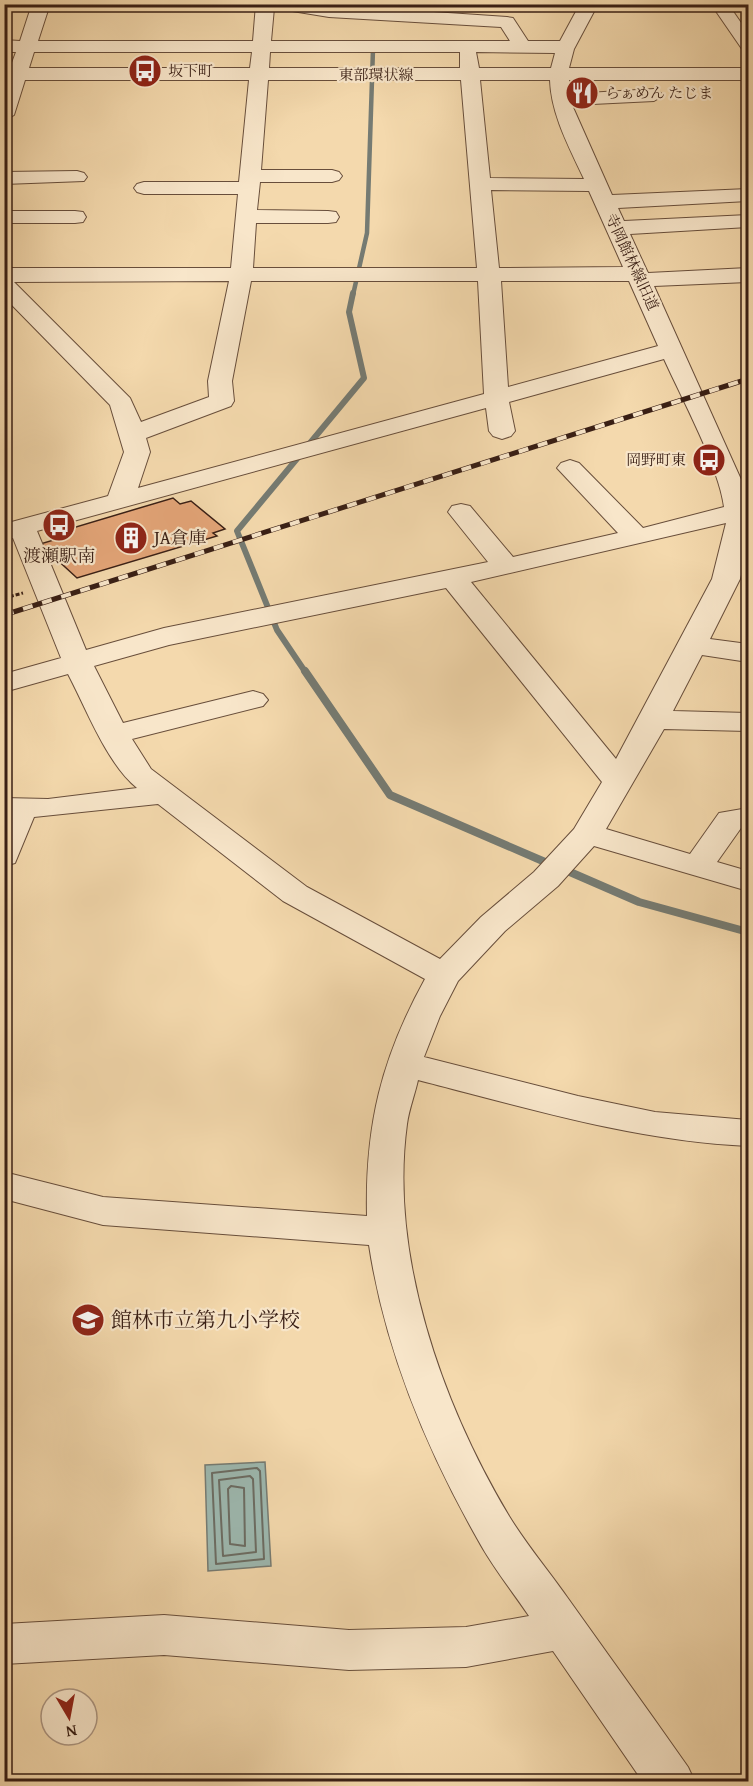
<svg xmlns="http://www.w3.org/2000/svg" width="753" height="1786" font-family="'Gentium Book Plus','Noto Serif JP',serif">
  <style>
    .water { fill: #9db9b1; stroke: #757b73; stroke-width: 1.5 }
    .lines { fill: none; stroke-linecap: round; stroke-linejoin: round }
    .shore { stroke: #6b6c63; stroke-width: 2 }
    .stream-far2 { stroke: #757b73; stroke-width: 4.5 }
    .stream-far1 { stroke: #757b73; stroke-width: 6 }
    .stream { stroke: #757b73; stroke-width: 8 }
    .building { fill: #e5a679; stroke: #391f15; stroke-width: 1.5 }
    .minor-casing { stroke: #684e3b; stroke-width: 2 }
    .path { stroke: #391f15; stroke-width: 3; stroke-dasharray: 4 2; stroke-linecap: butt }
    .minor { fill: #f8e6ca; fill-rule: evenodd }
    .rail-casing { stroke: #391f15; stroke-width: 5 }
    .rail { stroke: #f8e6ca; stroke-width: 4; stroke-dasharray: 10; stroke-linecap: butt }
    .labels { text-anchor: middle; stroke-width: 4.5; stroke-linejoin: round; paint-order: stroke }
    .far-poi-label { font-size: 15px; fill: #391f15; stroke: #f8e6ca; text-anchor: start }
    .far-street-label { font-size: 15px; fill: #391f15; stroke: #f8e6ca }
    .poi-label { font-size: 18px; fill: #391f15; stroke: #f8e6ca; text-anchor: start }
    .near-poi-label { font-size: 21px; fill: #391f15; stroke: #f8e6ca; text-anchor: start }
  </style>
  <rect width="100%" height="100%" fill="#f4d9ad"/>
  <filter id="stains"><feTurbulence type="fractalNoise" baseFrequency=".00333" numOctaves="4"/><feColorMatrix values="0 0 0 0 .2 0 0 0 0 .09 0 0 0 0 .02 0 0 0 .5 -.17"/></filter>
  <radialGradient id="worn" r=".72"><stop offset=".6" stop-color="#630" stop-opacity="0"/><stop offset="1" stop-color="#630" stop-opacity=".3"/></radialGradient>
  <path class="water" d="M265,1462L271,1566L208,1571L205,1465Z"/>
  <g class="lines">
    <path class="shore" d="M257,1468L260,1471L264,1559L216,1564L212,1473Z
      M250,1476L253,1479L256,1552L223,1556L219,1480Z
      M231,1486L244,1488L245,1546L230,1544L228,1489Z"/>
    <path class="stream-far2" d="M353,295L367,233L373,49L367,50"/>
    <path class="stream-far1" d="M306,673L277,630L237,531L364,378L349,312L353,293"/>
    <path class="stream" d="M305,671L390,795L552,865
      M563,869L639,902L748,932"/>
  </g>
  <path class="building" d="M173,498L180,504L191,501L225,529L213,533L217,536L77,578L40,544L54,540L49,535Z"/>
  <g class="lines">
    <g class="minor-casing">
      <path id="minor" d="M32,4H50L38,41H253L256,4H315L507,17L513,18L528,41H560L580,4H598L574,49L569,68H748V80H569L570,94L654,89L664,95L654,101L572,105L612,195L748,189V201L618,208L624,221L748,215V227L630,234L648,273L748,268V282L654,286L748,495V546L740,579L710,639L748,644V662L702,655L673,711L748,713V731L664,729L606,829L690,854L719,813L748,808V826L741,828L717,862L748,871V891L594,846L558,886L505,931L458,981L440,1016L424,1057L578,1096L655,1112L748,1120V1146C635,1141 527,1108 418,1080C415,1094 409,1109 407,1124C389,1255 442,1404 509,1516C526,1544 548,1570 567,1597C607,1653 648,1710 688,1767L695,1782H643L553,1651L466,1667L349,1670L164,1655L4,1664V1624L164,1615L349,1630L466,1627L529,1616C512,1591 492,1566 478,1540C426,1448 385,1350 369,1245L103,1225L4,1199V1172L103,1197L367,1216C365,1126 381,1059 425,979L283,901L158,804L34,817L15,863L4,866V798L48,799L137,788C107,764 86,708 68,674L4,692V674L61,658L13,538L4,540V524L108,496L124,452L110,405L4,297V268H231L238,194H144L137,192L134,188L137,184L144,182H239L249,80H25L14,115L4,121V68H10L16,52H4V40L20,41ZM274,8L329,17L501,27L510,41H271ZM34,52H252L250,68H29ZM270,52H460V68H269ZM476,52L555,53L551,68H479ZM268,80H461L477,268H253L256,223H328L336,222L339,217L336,212L328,211L257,210L260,182H332L339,180L342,176L339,172L332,170H261ZM480,80H550C551,114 569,147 584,179L490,178ZM491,190L589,191L623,267L499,268ZM229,281L208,381L209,397L141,422L130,398L14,282ZM251,281H478L484,394L138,488L150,452L146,438L231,406L234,401L232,381ZM501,281H629L658,346L508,387ZM664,359C682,399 719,467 724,507L643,528L579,463L570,460L561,463L557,468L618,533L513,557L470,506L461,504L452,506L448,512L488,562L164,628L86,650L37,531L486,408L489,431L493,436L502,439L511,436L515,431L509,402ZM726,523L712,579L616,759L471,582ZM446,588L602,782L574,829L534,872L481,917L440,959L307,887L151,769L132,739L263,706L268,700L263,694L253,691L123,723L94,666L169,645Z
        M711,4H728L748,33V50L742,49Z
        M77,171L84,173L87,177L84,181L4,184V172Z
        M4,211H75L83,212L86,217L83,222L75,223H4Z"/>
    </g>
    <path class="path" d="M4,598L23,593"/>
    <use href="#minor" class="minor"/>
    <g class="rail-casing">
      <path id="rail" d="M4,615L748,379"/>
    </g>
    <use href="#rail" class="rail"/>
  </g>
  <defs>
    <g id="bus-disc" transform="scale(1.725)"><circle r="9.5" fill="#8f2418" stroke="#f8e6ca"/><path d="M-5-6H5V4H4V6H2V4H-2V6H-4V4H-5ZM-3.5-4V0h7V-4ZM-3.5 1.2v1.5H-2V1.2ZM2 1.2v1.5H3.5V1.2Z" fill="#fff"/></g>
    <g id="restaurant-disc" transform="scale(1.725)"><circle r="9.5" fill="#8f2418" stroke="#f8e6ca"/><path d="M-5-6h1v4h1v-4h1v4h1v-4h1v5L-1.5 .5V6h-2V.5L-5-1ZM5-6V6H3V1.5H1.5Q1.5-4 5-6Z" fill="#fff"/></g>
    <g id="building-disc" transform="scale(1.725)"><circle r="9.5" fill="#8f2418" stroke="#f8e6ca"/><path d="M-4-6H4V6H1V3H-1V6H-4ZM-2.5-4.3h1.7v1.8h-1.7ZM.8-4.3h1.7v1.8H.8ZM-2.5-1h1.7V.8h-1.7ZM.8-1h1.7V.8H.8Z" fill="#fff"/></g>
    <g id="school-disc" transform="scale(1.725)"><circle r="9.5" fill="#8f2418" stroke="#f8e6ca"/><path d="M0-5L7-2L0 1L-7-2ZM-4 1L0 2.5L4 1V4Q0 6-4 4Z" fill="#fff"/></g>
  </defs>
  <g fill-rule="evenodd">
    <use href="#bus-disc" x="145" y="71"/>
    <use href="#restaurant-disc" x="582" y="93"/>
    <use href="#bus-disc" x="709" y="460"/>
    <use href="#bus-disc" x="59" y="525"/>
    <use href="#building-disc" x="131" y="538"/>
    <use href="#school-disc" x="88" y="1320"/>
  </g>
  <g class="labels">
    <g class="far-poi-label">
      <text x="168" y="76">坂下町</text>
      <text x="605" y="98">らぁめん たじま</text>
      <text x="686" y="465" text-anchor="end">岡野町東</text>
    </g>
    <g class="far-street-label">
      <text x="376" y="80">東部環状線</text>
      <text transform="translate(632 262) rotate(65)" y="5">寺岡館林線旧道</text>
    </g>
    <g class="poi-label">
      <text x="154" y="544">JA倉庫</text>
      <text x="59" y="562" text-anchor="middle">渡瀬駅南</text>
    </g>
    <g class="near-poi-label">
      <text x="111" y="1327">館林市立第九小学校</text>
    </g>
  </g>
  <rect width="753" height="1786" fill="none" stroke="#f4d9ad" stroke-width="24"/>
  <rect x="6" y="6" width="741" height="1774" fill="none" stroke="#391f15" stroke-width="3"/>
  <rect x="12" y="12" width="729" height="1762" fill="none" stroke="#391f15" stroke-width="1.5"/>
  <g transform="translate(69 1717) rotate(170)"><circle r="28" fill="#f8e6ca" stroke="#ac9682" stroke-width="1.5"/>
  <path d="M0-4.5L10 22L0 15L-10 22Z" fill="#8f2418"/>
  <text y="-9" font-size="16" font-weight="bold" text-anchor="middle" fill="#391f15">N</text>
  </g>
  <rect width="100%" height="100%" filter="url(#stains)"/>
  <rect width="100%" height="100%" fill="url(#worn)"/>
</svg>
